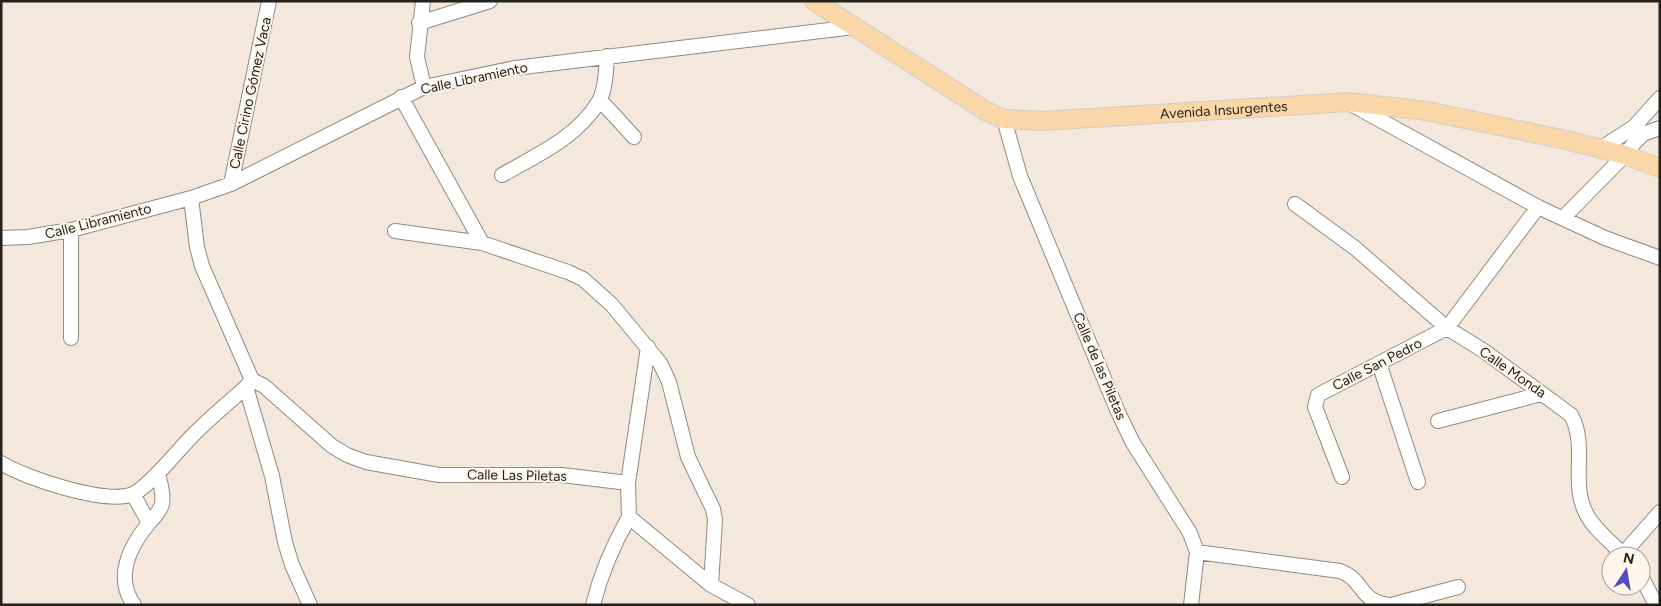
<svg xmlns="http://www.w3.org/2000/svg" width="1661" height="606" font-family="Figtree,sans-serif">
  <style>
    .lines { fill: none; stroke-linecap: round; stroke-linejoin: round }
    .minor-casing { stroke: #93897d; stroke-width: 16 }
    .major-casing { stroke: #cfcecd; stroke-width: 20 }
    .minor { stroke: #fff; stroke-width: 14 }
    .major { stroke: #fbd6a6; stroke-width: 18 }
    .labels { text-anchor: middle; stroke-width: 4; stroke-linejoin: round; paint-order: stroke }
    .street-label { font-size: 14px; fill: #25211c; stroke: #fef5eb }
  </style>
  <rect width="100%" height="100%" fill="#f3e8db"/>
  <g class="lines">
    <g class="minor-casing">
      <path id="minor" d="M423,1L417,57L424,87
        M419,23L490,1
        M401,97L482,243L568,272L583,279L612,305L660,363L669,382L688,457L713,509L715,520L711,585
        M600,100L634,137
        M1351,104L1538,207L1605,238L1660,258
        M1004,119L1020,176L1118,412L1133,443L1190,533L1197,552L1191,605
        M1600,149L1634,127L1660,98
        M502,175C537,155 578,137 599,101C606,89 606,69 607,56
        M231,184L269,1
        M191,198L197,247L202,266L252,380L264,386L332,446L347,455L366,462L439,475H562L628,483L629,517L711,585L748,605
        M1295,204L1355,248L1447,328L1484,351L1571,415C1588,445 1570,483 1586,513C1594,530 1612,542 1624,556
        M1563,218L1625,155L1635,142L1643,134L1660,128
        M71,230V338
        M395,231L482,243
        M1,238L28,237L71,230L191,198L231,184L424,87L515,68L854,27
        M1379,363L1418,482
        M251,381L246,387L272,476L285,542L292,565L310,605
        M1438,421L1541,394
        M1,463C25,478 106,505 133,494C149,487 179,449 193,435C210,418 228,403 246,387
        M1342,477L1315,407L1318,395L1447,328L1538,207
        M628,483L648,347
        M133,494L149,523
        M1197,552L1340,571C1365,580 1358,601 1389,605
        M1623,554L1660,512
        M1641,576L1656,605
        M134,605C114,577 130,546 149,523C154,517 160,512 162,504C164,493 160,483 158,473
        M593,605C601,573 613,545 629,517
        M1391,605L1458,587"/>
    </g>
    <g class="major-casing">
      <g id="major">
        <path id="s1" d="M814,1L986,111L1004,119L1043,121L1349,102L1427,111L1566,140L1625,155L1660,168"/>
      </g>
    </g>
    <use href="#minor" class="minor"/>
    <use href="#major" class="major"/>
  </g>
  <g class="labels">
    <g class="street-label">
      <text transform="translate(474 78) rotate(-12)" y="5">Calle Libramiento</text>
      <text transform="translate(250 93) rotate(-78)" y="5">Calle Cirino Gómez Vaca</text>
      <text dy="5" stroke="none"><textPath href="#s1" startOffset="444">Avenida Insurgentes</textPath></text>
      <text transform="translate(98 221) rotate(-14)" y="5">Calle Libramiento</text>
      <text transform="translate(1377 364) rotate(-27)" y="5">Calle San Pedro</text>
      <text transform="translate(1100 366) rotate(67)" y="5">Calle de las Piletas</text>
      <text transform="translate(1513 372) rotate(35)" y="5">Calle Monda</text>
      <text transform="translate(517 475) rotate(1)" y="5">Calle Las Piletas</text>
    </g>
  </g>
  <rect width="1661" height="606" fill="none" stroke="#25211c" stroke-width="5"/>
  <g transform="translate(1626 571) rotate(12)"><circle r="24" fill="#fef5eb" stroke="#a7a098"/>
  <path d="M0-4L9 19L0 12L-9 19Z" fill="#554ac2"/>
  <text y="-8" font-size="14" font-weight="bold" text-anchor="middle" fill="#25211c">N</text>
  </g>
</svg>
